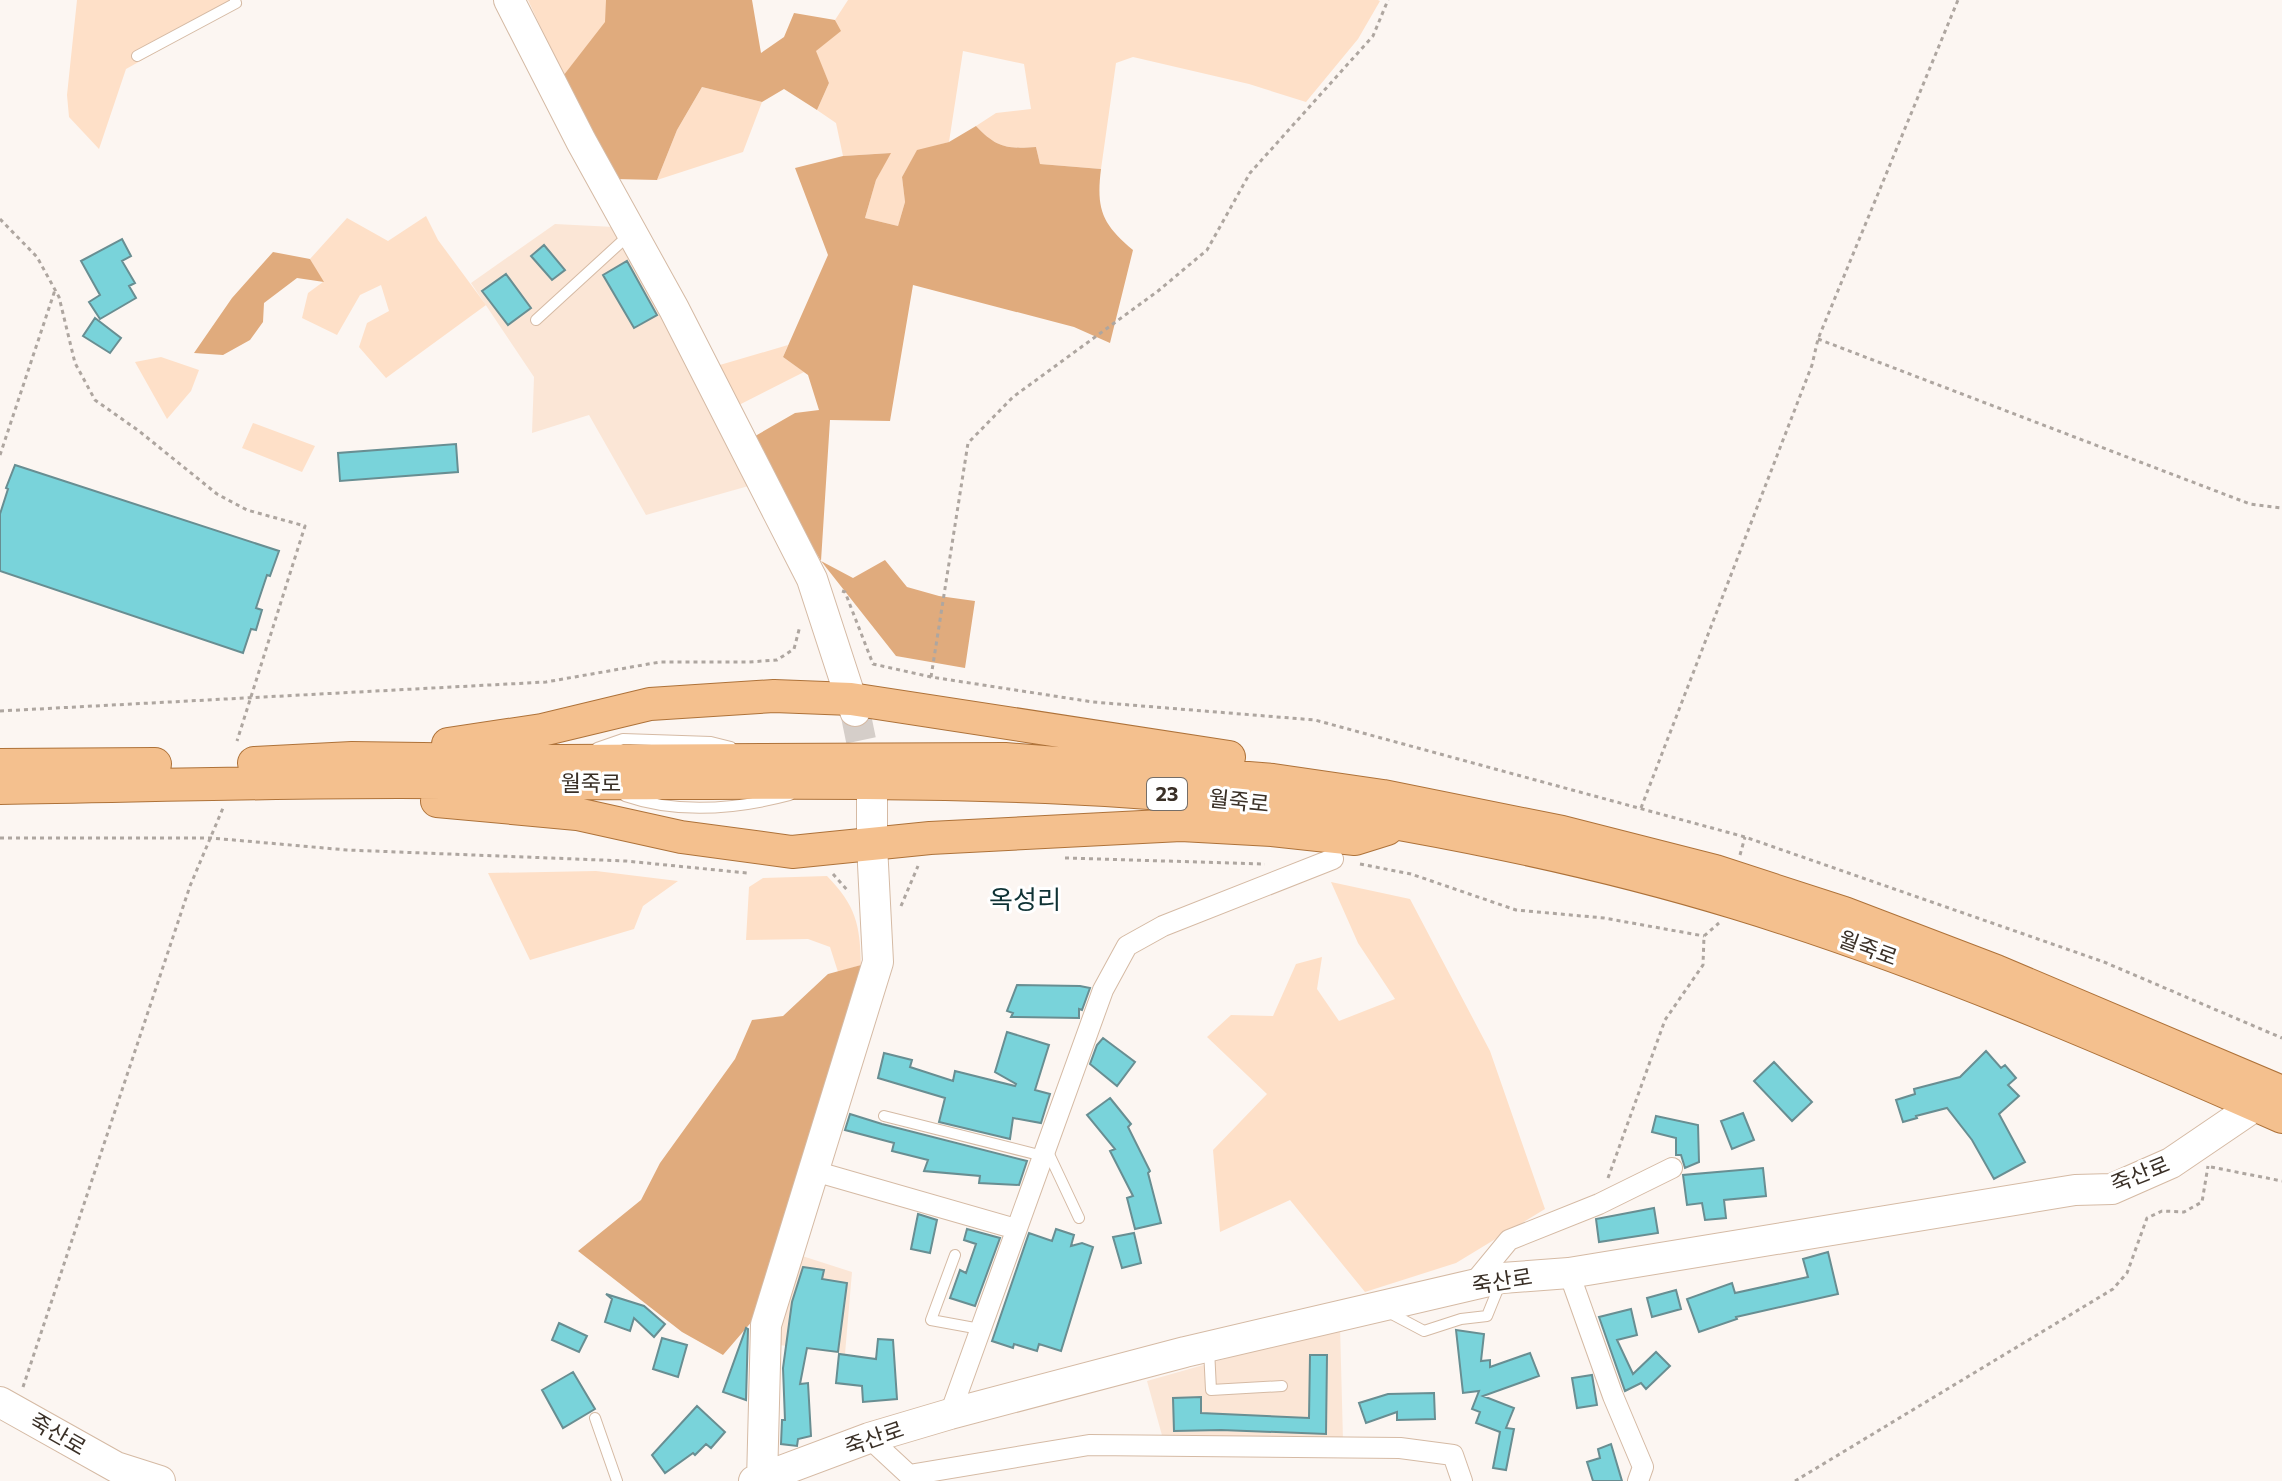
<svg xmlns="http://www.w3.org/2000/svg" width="2282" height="1481" font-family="Commissioner,'Noto Sans KR',sans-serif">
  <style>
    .built { fill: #fbe6d6 }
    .green { fill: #fee0c8 }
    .forest { fill: #e0ab7d }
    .building { fill: #79d3da; stroke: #688e92; stroke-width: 2 }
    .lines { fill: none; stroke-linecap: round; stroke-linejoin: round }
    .secondary-tunnel { stroke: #d5cec9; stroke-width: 30; stroke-dasharray: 30 15; stroke-linecap: butt }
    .lane-casing { stroke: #d5baa4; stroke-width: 12 }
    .street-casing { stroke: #d5baa4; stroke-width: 22 }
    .secondary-casing { stroke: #d5baa4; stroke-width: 32 }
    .primary-casing { stroke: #ae7239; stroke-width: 34 }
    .path { stroke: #aea6a0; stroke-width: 3; stroke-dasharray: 4 4; stroke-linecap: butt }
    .lane { stroke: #fff; stroke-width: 10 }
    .street { stroke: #fff; stroke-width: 20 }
    .secondary { stroke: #fff; stroke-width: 30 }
    .primary { stroke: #f4c08e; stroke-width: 32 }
    .labels { text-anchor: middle; stroke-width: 6; stroke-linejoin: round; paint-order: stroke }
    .shield { fill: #fff; stroke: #756e68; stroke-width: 2 }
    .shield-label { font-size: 20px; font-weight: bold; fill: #3a3027 }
    .street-label { font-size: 22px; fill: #3a3027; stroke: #fff }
    .quarter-label { font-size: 26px; fill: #0e3234; stroke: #fff }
  </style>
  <rect width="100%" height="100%" fill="#fcf6f2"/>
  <path class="built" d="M555,224L614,227L752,485L646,515L589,415L532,433L534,377L471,283Z
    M796,1254L852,1272L845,1354L772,1344Z
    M1340,1326L1343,1440L1163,1439L1147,1381Z"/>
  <path class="green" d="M77,0H239L241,5L126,69L99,149L69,117L67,95Z
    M528,0H606V22L563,76Z
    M848,0H1378L1380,1L1358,39L1306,102L1249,84L1133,57L1116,63L1101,169L1040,164L1036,147C1007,149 997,148 976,126L996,113L1031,109L1024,64L963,51L949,142L917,151L902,177L905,202L898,226L865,218L876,180L890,153L843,156L836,123L817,110L829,83L815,51L840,31L835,20Z
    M702,87L762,102L743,152L657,180L677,130Z
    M426,216L438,240L486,305L386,378L359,347L367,323L389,311L381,285L360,295L337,335L302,318L308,293L323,282L310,259L347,218L388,241Z
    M788,345L783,357L804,372L733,408L713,367Z
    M161,357L199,370L191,391L167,419L135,362Z
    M253,423L315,446L302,472L242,448Z
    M596,871L678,881L643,906L634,929L530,960L488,873Z
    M827,876C856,906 860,924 861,965L838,972L830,947L808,939L746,940L749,887L763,878Z
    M1331,882L1410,899L1490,1051L1545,1209L1456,1263L1365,1292L1290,1200L1220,1232L1213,1150L1267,1094L1207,1037L1231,1015L1273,1016L1296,964L1322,957L1317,989L1339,1021L1395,999L1358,943Z"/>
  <path class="forest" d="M606,0H752L761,53L784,37L794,13L835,20L841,31L816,51L829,83L817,110L784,89L762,102L702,87L677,130L657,180L615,179L563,76L605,22Z
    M976,126C997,148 1007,149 1036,147L1040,164L1101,169C1096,209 1102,224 1133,250L1110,343L1074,327L913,285L890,421L830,420L821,561L853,578L885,560L907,587L939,596L975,601L965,668L896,656L821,561L750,439L795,413L819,410L808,375L783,357L828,255L795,168L843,156L891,153L876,180L865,218L898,226L905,202L902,177L917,150L949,142Z
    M273,252L310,259L324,282L297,278L264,303L263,322L250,340L223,355L194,353L232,298Z
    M861,965L754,1319L723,1355L682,1332L578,1251L641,1200L660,1163L735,1059L752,1020L783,1016L828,974Z"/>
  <path class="building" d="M122,239L131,256L122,261L135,283L129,286L136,298L100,319L89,302L100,295L81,261Z
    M544,245L565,270L552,280L531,256Z
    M627,261L657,315L634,328L603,275Z
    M506,274L531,308L508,325L482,291Z
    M95,318L121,338L110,353L83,336Z
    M456,444L458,472L340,481L338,453Z
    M15,465L279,551L270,576L267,575L256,608L262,610L256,630L251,629L243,653L0,571V514L8,489L6,488Z
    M1017,985L1080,986L1090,988L1082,1010L1079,1009V1018L1011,1017L1013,1013L1007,1011Z
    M1007,1032L1049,1045L1035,1090L1050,1094L1041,1123L1013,1118L1010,1139L939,1122L945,1098L878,1078L884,1053L912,1060L910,1067L953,1081L955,1071L1015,1086L1016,1084L995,1072Z
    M1103,1038L1135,1062L1117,1086L1090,1064L1097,1045Z
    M1986,1051L2001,1068L2005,1065L2016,1078L2008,1085L2019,1096L1999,1114L2025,1162L1994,1179L1972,1140L1947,1108L1916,1116L1917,1118L1903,1122L1896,1100L1915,1094L1914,1089L1960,1077Z
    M1774,1062L1812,1102L1792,1121L1754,1081Z
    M1110,1098L1131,1124L1128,1127L1150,1171L1148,1173L1161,1223L1135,1229L1127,1198L1133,1196L1110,1151L1115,1149L1087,1115Z
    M1743,1113L1754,1140L1732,1149L1721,1121Z
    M850,1114L882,1124L1027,1161L1019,1185L979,1183L980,1176L924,1171L928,1160L892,1151L894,1143L845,1130Z
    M1656,1116L1698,1125L1699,1162L1685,1168L1681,1155H1676V1138L1652,1132Z
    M1763,1168L1766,1196L1724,1200L1726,1218L1705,1220L1702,1203L1687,1205L1683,1175Z
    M1654,1208L1658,1233L1599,1242L1596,1219Z
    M918,1214L937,1220L930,1253L911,1249Z
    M967,1229L1000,1238L975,1306L950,1298L960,1270L966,1273L976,1244L964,1240Z
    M1056,1229L1074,1235L1071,1246L1082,1243L1093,1247L1061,1351L1039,1344L1037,1351L1014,1344L1013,1348L992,1341L1029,1233L1052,1241Z
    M1134,1233L1141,1263L1122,1268L1113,1237Z
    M1828,1252L1838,1294L1736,1317L1737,1319L1699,1332L1687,1299L1732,1283L1735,1293L1808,1277L1803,1259Z
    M803,1267L824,1270L822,1279L847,1283L838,1352L807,1348L800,1384L808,1383L811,1436L798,1439L797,1446L781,1444L782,1420H785L783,1368L792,1302Z
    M1676,1290L1681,1309L1652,1317L1647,1298Z
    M606,1294L644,1306L665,1324L654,1337L634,1318L630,1331L605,1322L612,1299Z
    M1631,1309L1637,1335L1617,1340L1633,1374L1656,1352L1670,1366L1646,1389L1641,1383L1625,1391L1599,1317Z
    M559,1323L587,1336L579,1352L552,1340Z
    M746,1328L748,1329L746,1400L723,1392Z
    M1456,1330L1484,1334L1481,1361L1490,1360V1367L1530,1353L1539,1376L1483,1396L1514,1408L1506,1428L1514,1429L1506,1470L1493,1468L1500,1432L1476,1423L1480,1412L1472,1409L1479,1391L1463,1393Z
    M662,1338L687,1345L678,1377L653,1369Z
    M878,1339L893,1340L897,1399L863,1402L862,1386L836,1383L839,1354L876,1359Z
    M1310,1355H1327L1326,1434L1221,1430L1174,1431L1173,1398L1201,1397V1413L1309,1418Z
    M573,1372L595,1409L563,1428L542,1390Z
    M1592,1375L1597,1405L1577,1408L1572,1378Z
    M1434,1393L1435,1419L1397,1420V1412L1366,1423L1359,1403L1388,1394Z
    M697,1406L725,1432L711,1448L706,1444L695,1455L693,1453L665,1473L652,1455Z
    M1611,1444L1622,1481H1593L1587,1462L1600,1458L1598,1449Z"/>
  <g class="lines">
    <path class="secondary-tunnel" d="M855,711L870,784"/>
    <g class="lane-casing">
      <path id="lane" d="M137,56L236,3L235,0
        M536,320L630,234
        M597,748L623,739L711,742L731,747
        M625,796C677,814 737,809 790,795
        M884,1116L1043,1156
        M1047,1150L1079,1218
        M955,1255L931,1320L980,1329
        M1388,1312L1424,1331L1461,1319L1487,1316L1500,1284
        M1209,1349L1211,1390L1282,1386
        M595,1418L617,1481"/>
    </g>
    <g class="street-casing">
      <path id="street" d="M814,1171L1016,1229
        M1569,1273L1613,1396L1643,1467L1638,1481
        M1472,1285L1509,1240L1599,1204L1672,1168
        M950,1414L1103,990L1127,946L1163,926L1333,859
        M869,1438L909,1475L1089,1445L1400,1448L1453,1455L1462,1481"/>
    </g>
    <g class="secondary-casing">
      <path id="secondary" d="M509,0L581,141L674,309L812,579L855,711
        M0,1402L116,1467L160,1481
        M754,1481L869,1438L950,1414L1185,1352L1472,1285L1502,1278L1569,1273L2075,1190L2112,1189L2171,1163L2249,1110
        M762,1481L766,1325L878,962L872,845V798"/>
    </g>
    <g class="primary-casing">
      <path id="primary" d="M448,744L542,730L650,704L774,696L851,699L1229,757
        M254,763L352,758L561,761L1005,759L1273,780L1383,796L1562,832L1715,871L1844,913L1996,971L2282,1092
        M0,765L155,764
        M0,788C133,786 266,782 399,782C489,782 579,784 669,783C915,782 1162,780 1405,825C1516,845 1628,870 1736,903C1923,960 2104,1038 2282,1117
        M437,801L577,814L681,837L792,852L930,838L1181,825L1272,830L1355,839L1387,829"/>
    </g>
    <path class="path" d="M0,219L37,257L59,297L75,363L95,400L139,431L217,494L247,510L305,526L237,741
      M1818,339L2250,504L2282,508
      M0,455L55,290
      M842,591L845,592L873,664L931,677L1093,702L1315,720L1745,837L2104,962L2282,1038
      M931,677L968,443L1013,397L1158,291L1207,250L1250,173L1373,36L1388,0
      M0,711L546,682L660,662H749L777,660L794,649L800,626
      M1641,808L1812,365L1818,339L1958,0
      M0,838H211L347,850L626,861L747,873
      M1740,855L1745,837
      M1065,858L1265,864
      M1360,864L1411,874L1516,910L1604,918L1704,936
      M833,874L849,892
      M901,906L918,866
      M2211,1167L2282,1181
      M1608,1178L1665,1020L1703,965L1704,936L1719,923
      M23,1387L190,886L223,808
      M1795,1481L2113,1289L2127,1273L2147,1218L2162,1211L2184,1212L2202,1202L2208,1166"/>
    <use href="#lane" class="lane"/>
    <use href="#street" class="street"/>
    <use href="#secondary" class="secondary"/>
    <use href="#primary" class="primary"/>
  </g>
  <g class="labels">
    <rect class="shield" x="1147" y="778" width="40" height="32" rx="6"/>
    <g class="shield-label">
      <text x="1167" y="801">23</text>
    </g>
    <g class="street-label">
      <text x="591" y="791">월죽로</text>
      <text transform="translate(1239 801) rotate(6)" y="8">월죽로</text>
      <text transform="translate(1868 948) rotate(20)" y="8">월죽로</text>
      <text transform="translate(2140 1174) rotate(-22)" y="8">죽산로</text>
      <text transform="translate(1502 1281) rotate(-9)" y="8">죽산로</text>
      <text transform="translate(58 1434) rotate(30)" y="8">죽산로</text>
      <text transform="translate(874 1438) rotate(-19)" y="8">죽산로</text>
    </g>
    <g class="quarter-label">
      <text x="1025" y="909">옥성리</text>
    </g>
  </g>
</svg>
